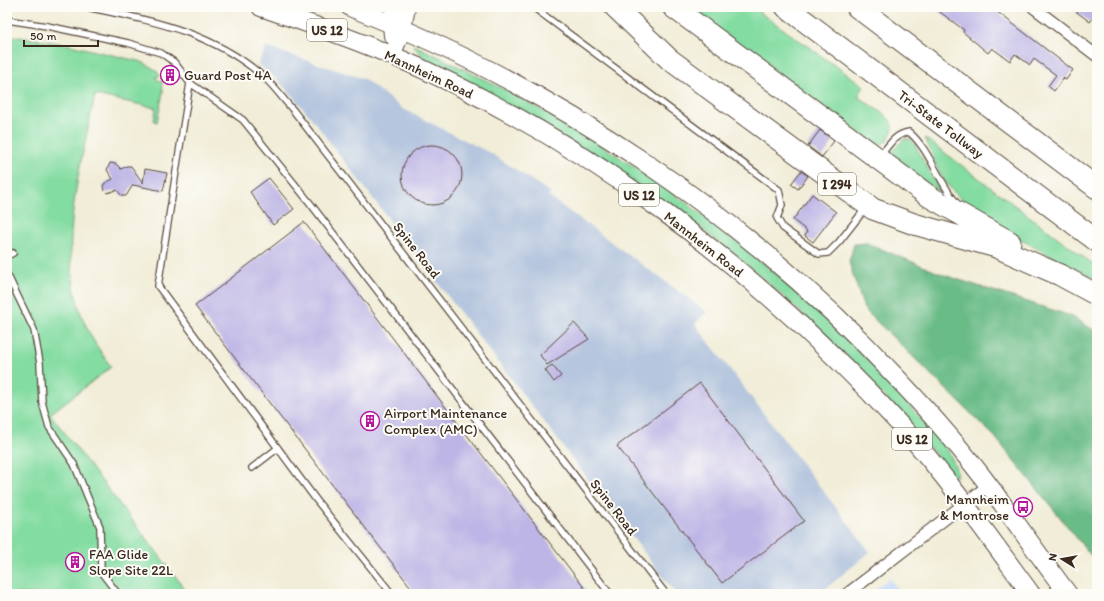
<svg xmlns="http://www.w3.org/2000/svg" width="1104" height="601" font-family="Itim,sans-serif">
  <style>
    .built { fill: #c8ddf9 }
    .industrial { fill: #b6c6de }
    .green { fill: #83dca1; stroke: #5f8360 }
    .forest { fill: #6abc87; stroke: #527352 }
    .building { fill: #bdb5e5 }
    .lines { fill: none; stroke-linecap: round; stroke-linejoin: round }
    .service-casing { stroke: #56473a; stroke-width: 8 }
    .minor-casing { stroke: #56473a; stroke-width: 13 }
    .secondary-casing { stroke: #56473a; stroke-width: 18 }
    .primary-casing { stroke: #56473a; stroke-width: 20 }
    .motorway-casing { stroke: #56473a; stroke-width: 23 }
    .service { stroke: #fff; stroke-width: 5.5 }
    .minor { stroke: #fff; stroke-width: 11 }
    .secondary { stroke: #fff; stroke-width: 16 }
    .primary { stroke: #fff; stroke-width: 18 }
    .motorway { stroke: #fff; stroke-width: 21 }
    .labels { text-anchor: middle; stroke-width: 4; stroke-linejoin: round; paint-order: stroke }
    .shield { fill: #fdfcf7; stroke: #75695f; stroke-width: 1 }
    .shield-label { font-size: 13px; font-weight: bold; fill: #3b2a1e }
    .street-label { font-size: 14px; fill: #3b2a1e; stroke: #fdfcf7 }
    .poi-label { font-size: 14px; fill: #3b2a1e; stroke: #fdfcf7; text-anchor: start }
  </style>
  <rect width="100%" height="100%" fill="#fdfcf7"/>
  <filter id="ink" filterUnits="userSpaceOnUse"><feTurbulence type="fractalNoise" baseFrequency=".025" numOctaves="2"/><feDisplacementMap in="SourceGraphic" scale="8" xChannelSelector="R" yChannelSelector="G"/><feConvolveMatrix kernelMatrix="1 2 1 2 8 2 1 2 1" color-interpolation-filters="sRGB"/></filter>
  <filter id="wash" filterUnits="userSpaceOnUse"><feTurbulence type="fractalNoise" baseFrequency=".012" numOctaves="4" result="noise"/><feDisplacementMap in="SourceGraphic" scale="16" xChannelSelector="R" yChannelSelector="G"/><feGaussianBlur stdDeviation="0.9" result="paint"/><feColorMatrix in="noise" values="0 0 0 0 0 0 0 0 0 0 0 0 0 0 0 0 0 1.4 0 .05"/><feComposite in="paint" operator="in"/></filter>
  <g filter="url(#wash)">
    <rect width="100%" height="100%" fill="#f1edd8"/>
    <path class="built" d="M889,579L903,594H869Z"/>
    <path class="industrial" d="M266,47L364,79L403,109L492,154L551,193L548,196L707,312L695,324L870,552L819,594H676L309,115L277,79L258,64Z"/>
    <path class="green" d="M691,7H752L864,86L858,97L884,114L890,120L893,129L887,141L882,144L873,143L703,18Z
      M7,35L70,45L142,62L156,70L160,76L156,77L158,81L162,80L163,92L157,122L154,121L156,108L95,95C81,166 57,243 81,314C88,334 100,351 111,367L50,414L189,594H7Z
      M414,45C458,66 501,87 543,111C678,187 805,287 908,404C924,423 956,451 957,476H954C871,377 780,283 674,209C648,191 619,176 592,160C538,128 484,96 430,64L413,46Z
      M925,138L1097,267V280C1052,255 974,222 944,180C936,168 931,151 925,138Z
      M904,139H910L914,143L941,193L888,156Z"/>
    <path class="forest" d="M867,243L944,275L1071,316L1097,332V563L995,437L864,309L849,262L854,244Z"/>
    <g id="blocks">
      <path class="building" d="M933,7H953L958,11L961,7H991L1073,70L1066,80L1063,78L1054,91L1048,86L1056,75L1034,59L1030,65L1015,54L1010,61L992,48L988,53L963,32L964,30Z
        M1070,7H1097V12L1090,22Z
        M820,130L834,141L822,157L808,146Z
        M402 175a30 30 0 1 1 60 0a30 30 0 1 1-60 0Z
        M110,163L116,164L121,169L127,166H131L143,183L145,169L167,173L163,191L133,185L126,196H122L117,190L107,193L104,190L103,186L105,183L113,179L107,170Z
        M801,171L808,176L798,189L791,184Z
        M269,178L294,209L273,225L250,192Z
        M812,194L836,212L813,242L805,236L807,231L793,220Z
        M304,222L427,383L589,594H416L195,306Z
        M574,323L589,339L547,365L540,355Z
        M552,365L561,376L554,382L545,370Z
        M700,383L804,521L722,583L617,446Z"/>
    </g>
  </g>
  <g filter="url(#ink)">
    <use href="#blocks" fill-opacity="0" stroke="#56473a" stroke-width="1"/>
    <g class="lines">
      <g class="service-casing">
        <path id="service" d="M86,7C153,21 215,32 267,80C276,89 284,100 293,110L666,594
          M533,7L779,190L782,205L777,218L783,228L819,254L828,253L839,242L865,209
          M7,20L47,26L128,43L161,53L174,62L190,83L243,120L310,203L610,594
          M190,83L158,286L317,501L392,594
          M880,156C889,145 895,134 909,132C930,150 938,181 956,202
          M7,256L13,253
          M7,274L34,330L40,363L42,402L49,427L74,464L100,527L101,572L118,594
          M252,468L278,448"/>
      </g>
      <g class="minor-casing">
        <path id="minor" d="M1033,7L1097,56
          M847,594L989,485"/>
      </g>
      <g class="secondary-casing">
        <path id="secondary" d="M392,36L391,24L394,7
          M392,56L403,29L407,7"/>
      </g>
      <g class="primary-casing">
        <path id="primary" d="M261,7C305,22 348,37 391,55C587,139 761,272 904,429C950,481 990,538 1031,594
          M350,7C555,87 748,217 898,379C930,413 962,449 990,487C1016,522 1041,559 1068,594"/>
      </g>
      <g class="motorway-casing">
        <path id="motorway" d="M615,7L669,59L873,209L914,224L996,247L1060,275L1097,295
          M673,7L930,197L1010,242
          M786,7L1097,241
          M857,7L1097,188"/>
      </g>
      <use href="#service" class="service"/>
      <use href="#minor" class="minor"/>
      <use href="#secondary" class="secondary"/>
      <use href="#primary" class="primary"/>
      <use href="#motorway" class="motorway"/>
    </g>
  </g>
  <defs>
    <g id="building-ring" transform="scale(1)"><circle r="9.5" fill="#fdfcf7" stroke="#b5179e" stroke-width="1.5"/><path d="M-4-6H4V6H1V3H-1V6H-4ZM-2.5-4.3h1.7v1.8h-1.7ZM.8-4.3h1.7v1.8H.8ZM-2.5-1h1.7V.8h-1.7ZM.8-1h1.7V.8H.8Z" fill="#b5179e"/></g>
    <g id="bus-ring" transform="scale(1)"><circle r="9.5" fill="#fdfcf7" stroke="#b5179e" stroke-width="1.5"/><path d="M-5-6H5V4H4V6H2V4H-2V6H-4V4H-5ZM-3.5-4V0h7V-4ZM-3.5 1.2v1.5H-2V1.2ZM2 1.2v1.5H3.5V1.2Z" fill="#b5179e"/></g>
  </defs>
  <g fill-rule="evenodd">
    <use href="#building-ring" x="170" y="75"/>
    <use href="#building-ring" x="370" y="421"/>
    <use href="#bus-ring" x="1023" y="507"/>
    <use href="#building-ring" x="75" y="562"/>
  </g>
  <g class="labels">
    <g class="shield">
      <rect x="307" y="19" width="40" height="22" rx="3"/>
      <rect x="818" y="173" width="38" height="22" rx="3"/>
      <rect x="619" y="184" width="40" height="22" rx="3"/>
      <rect x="892" y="428" width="40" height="22" rx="3"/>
    </g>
    <g class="shield-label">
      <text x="327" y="35">US 12</text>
      <text x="837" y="189">I 294</text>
      <text x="639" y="200">US 12</text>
      <text x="912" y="444">US 12</text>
    </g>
    <g class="street-label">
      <text transform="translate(429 74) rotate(25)" y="5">Mannheim Road</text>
      <text transform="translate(941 124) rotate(37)" y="5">Tri-State Tollway</text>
      <text transform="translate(704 244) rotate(38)" y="5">Mannheim Road</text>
      <text transform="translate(417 250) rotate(52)" y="5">Spine Road</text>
      <text transform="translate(614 507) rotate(52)" y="5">Spine Road</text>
    </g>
    <g class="poi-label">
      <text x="184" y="80">Guard Post 4A</text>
      <text x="384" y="418">Airport Maintenance<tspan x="384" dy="16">Complex (AMC)</tspan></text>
      <text x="1009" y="504" text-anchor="end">Mannheim<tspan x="1009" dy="16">&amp; Montrose</tspan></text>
      <text x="89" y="559">FAA Glide<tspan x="89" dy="16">Slope Site 22L</tspan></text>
    </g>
  </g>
  <rect width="1104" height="601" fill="none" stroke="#fdfcf7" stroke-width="24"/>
  <g transform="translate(1062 559) rotate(281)" stroke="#fdfcf7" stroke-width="3" paint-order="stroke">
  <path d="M0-3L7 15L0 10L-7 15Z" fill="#3b2a1e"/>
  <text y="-6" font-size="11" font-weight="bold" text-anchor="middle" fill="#3b2a1e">N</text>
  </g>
  <path d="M24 40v6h74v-6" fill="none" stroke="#3b2a1e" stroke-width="2"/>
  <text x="30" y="40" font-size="12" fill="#3b2a1e" stroke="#fdfcf7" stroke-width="3" paint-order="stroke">50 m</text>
</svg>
